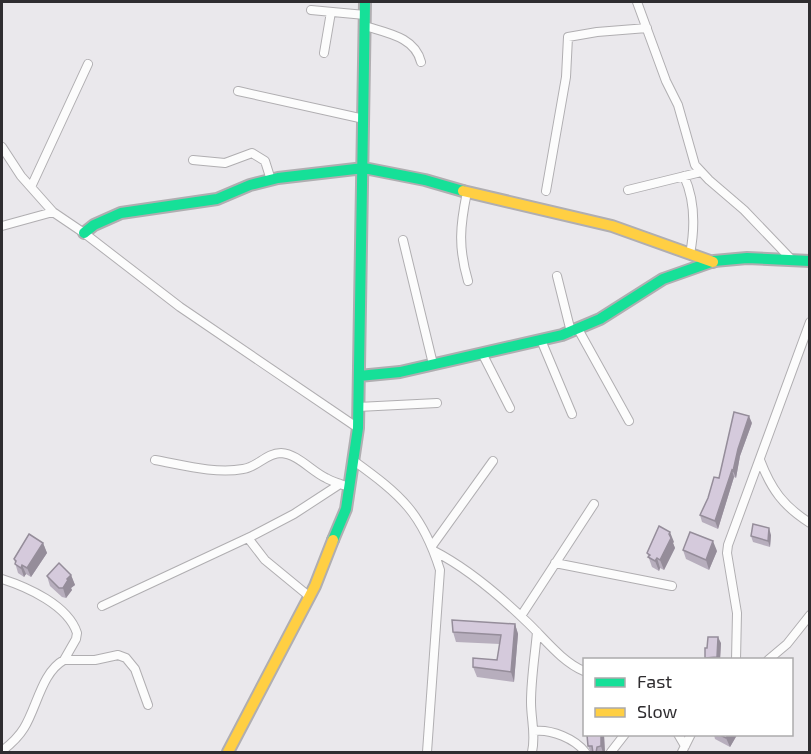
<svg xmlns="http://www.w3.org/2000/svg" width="811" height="754" font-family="'Exo 2',sans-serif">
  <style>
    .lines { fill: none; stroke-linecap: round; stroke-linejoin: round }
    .street-casing { stroke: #b0aeb1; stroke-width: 10 }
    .fast-casing { stroke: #b0aeb1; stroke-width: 14 }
    .slow-casing { stroke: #b0aeb1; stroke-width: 14 }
    .street { stroke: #fcfcfc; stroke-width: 8 }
    .fast { stroke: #16e098; stroke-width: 10 }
    .slow { stroke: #ffcf43; stroke-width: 10 }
    .wall { fill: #b7aebd }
    .shaded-wall { fill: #958d9a }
    .building { fill: #d5cadc; stroke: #958d9a; stroke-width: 1.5 }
  </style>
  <rect width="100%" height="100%" fill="#eae8ec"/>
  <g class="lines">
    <g class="street-casing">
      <path id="street" d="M637,2L666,81L678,105L695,165L709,180L744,210L791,259
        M311,10L365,15
        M365,26C387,33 415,37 421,62
        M324,53L331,12
        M238,91L364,119
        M2,147L21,176L53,212L84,233L180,307L358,428
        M193,160L225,163L252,153L265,161L271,180
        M684,176C695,200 695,228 690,254
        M31,187L88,64
        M628,190L701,172
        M546,191L566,77L568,37L597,32L647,28
        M467,192C460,226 458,247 468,281
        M2,226L53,212
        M403,240L433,364
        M557,276L571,332
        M578,329L629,421
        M541,340L572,414
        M482,353L510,408
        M358,407L437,403
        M155,460C183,465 215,474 243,469C258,467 266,453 281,453C298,454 311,471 326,478C331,481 338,483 343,485
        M760,460C771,489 783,506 810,523
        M354,461C401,495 422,513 440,570L427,752
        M248,538L265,560L310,597
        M432,546L493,461
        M434,551C469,569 499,595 527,622C544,638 562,662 584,671
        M555,563L672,586
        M2,579C27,587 68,605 77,633L76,639L64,660
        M102,606L252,536L294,514L340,484
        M521,616L594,504
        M736,660L737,613L727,553L728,545L810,322
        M768,660L787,644L810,615
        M534,731C552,729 575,739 585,752
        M678,734L685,746
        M2,751C11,744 18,738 24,728C37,707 42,672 64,660H95L118,655L126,658L135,669L148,705
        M532,752C536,735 531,720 531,702C531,679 535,655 537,632
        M611,752L625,734
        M682,752L691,734"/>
    </g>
    <g class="fast-casing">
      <path id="fast" d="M84,233L94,225L121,213L217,199L250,185L278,178L364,168L425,180L463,191
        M359,376L400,372L562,335L600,319L663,279L714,261L747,258L810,261
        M333,540L346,509L358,428L365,2"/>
    </g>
    <g class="slow-casing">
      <path id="slow" d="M463,191L612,226L713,262
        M228,752L315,586L333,540"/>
    </g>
    <use href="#street" class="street"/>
    <use href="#fast" class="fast"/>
    <use href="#slow" class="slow"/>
  </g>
  <path class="wall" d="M752,423L740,456L736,478L734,477L718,529L702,522L700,515L719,478Z
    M771,535L770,547L753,542L751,536Z
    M674,542L673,543L675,548L664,570L660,568L659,571L652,567L647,553Z
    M43,543L47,553L31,577L26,574L24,577L18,573L14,559Z
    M683,550L717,551L709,570L686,559Z
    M71,575L75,585L71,588L72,590L66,598L62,597L50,586L47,576Z
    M515,624L518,634L514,682L477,677L473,667L497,660L500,644L456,642L453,632Z
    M721,643L720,660H706L705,658L707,648Z
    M604,735L605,753H591L588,746Z
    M714,735H737L730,747L715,739Z"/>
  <path class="shaded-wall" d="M749,416L752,423L740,456L736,478L733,471L738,449Z
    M732,470L734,477L718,529L715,521Z
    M769,528L771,535L770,547L768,541Z
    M670,532L674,542L673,543L675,548L664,570L660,560Z
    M713,541L717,551L709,570L706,560Z
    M43,543L47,553L31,577L27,568Z
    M657,558L660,568L659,571L655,561Z
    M22,565L26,574L24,577L21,568Z
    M71,575L75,585L71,588L72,590L66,598L63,588L67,579Z
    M515,624L518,634L514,682L511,672Z
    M718,637L721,643L720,660H718L717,657Z
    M601,735H604L605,753H603L601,746Z
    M728,735H737L730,747L726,738Z"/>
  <path class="building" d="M734,412L749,416L738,449L733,471L732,470L715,521L700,515L708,498L714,477L719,478Z
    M753,524L769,528L768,541L751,536Z
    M659,526L670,532L669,534L671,538L660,560L657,558L655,561L648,557L650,555L647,553Z
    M690,532L713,541L706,560L683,550Z
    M29,534L43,543L27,568L22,565L21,568L15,564L16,561L14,559Z
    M59,563L71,575L67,579L68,580L63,588H59L47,576Z
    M452,620L515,624L511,672L473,667V658L497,660L501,635L453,632Z
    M708,637H718L717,657L705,658V648H707Z
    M587,735H601V746L597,747L596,753H593L592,746H588Z
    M720,735H728L726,738Z"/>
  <rect width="811" height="754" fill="none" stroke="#2f2d30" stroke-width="6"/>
  <rect x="583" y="658" width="210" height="78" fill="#ffffff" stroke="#acabac" stroke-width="1.5"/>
  <rect x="595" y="678" width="30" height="9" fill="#16e098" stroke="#acabac" stroke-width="1.5"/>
  <text x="637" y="688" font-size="18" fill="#2f2d30">Fast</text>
  <rect x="595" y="708" width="30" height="9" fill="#ffcf43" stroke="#acabac" stroke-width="1.5"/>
  <text x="637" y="718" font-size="18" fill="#2f2d30">Slow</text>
</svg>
